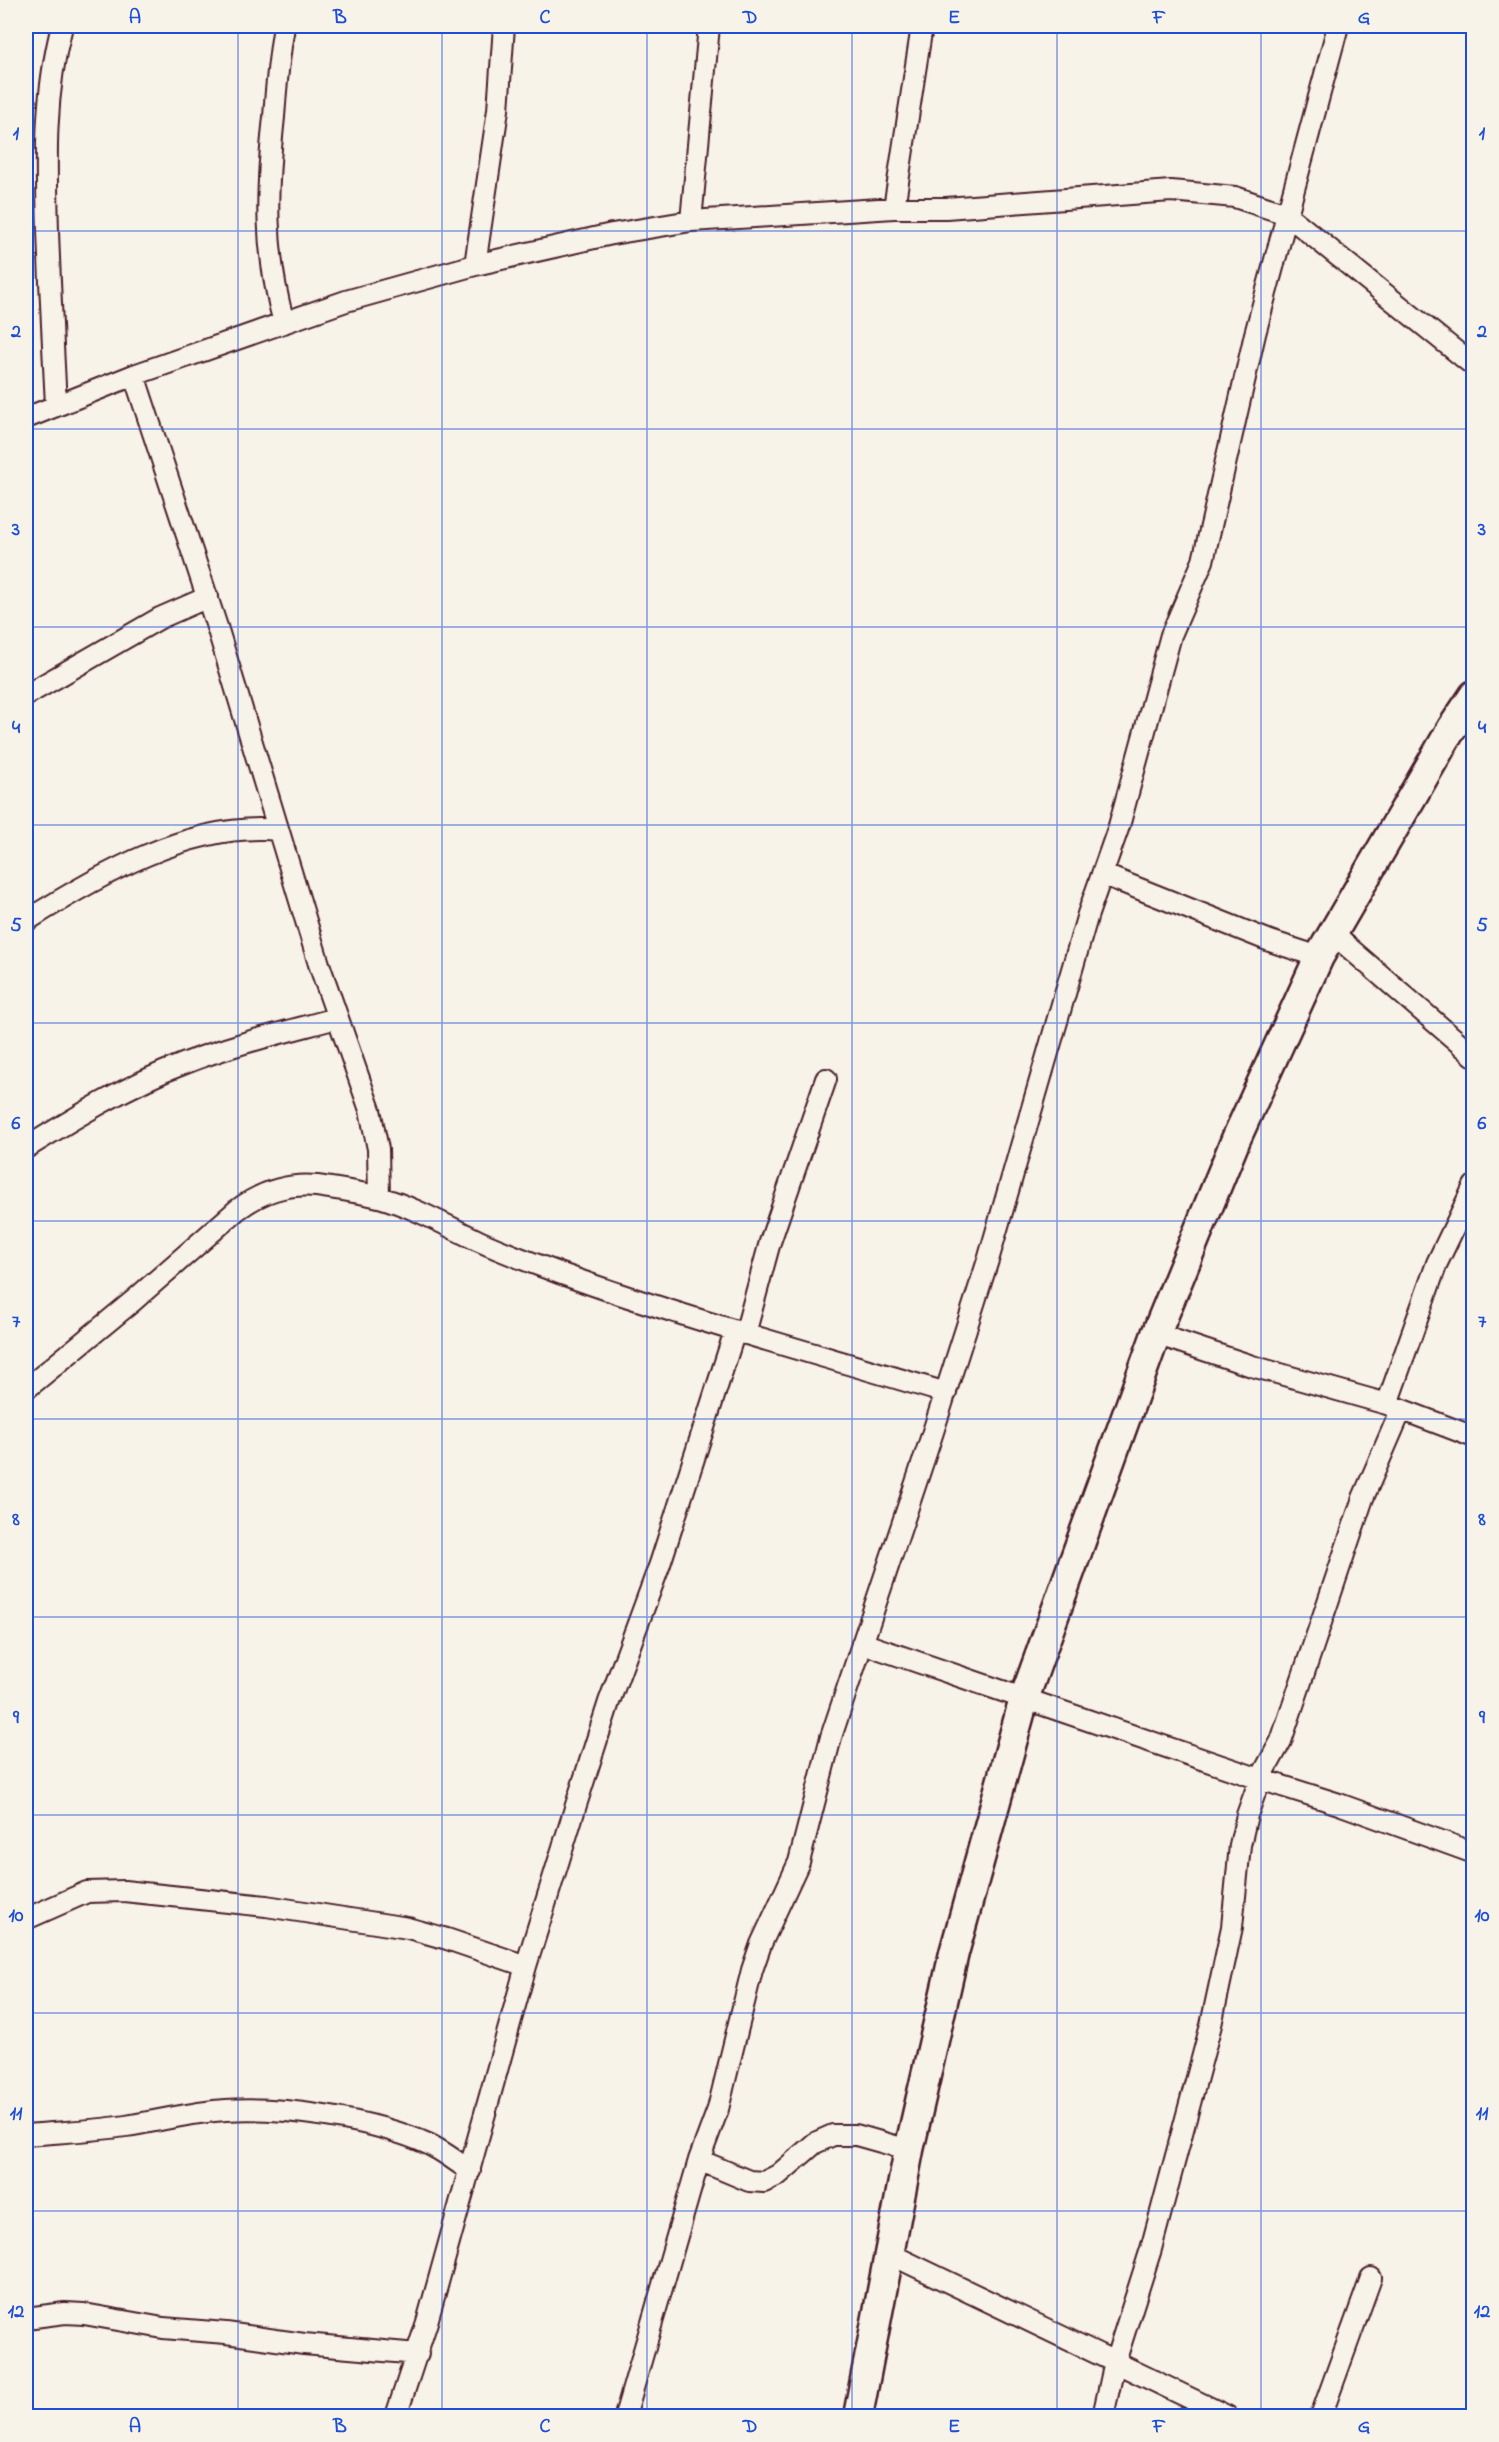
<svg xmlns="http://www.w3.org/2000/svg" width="1499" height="2442" font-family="'Indie Flower',sans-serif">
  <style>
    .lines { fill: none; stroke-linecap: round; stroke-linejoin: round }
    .street-casing { stroke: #4a1f2b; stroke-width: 24 }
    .secondary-casing { stroke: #4a1f2b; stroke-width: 33 }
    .street { stroke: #f7f3e8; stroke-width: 20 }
    .secondary { stroke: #f7f3e8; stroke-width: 28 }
    .grid { fill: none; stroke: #1d4ed8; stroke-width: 1.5; stroke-opacity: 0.55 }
    .neatline { fill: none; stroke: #1d4ed8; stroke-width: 2 }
    .grid-label { font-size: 20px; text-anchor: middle; font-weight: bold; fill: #1d4ed8 }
  </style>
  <rect width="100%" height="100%" fill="#f7f3e8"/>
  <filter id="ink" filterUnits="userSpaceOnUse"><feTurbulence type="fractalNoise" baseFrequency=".0167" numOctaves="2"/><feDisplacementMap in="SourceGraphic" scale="12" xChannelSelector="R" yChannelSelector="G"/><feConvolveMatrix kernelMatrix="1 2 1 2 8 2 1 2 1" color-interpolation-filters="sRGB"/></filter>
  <g filter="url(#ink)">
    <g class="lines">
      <g class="street-casing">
        <path id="street" d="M284,26C279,56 276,87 274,117C266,191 264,250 284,323
          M894,208L922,26
          M691,221L709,26
          M475,265L498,110L504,26
          M134,375L218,630L319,964L370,1110L378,1149L379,1197
          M56,405C53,347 50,289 48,231C46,161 44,94 62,26
          M26,418L134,375L346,301L475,265L612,234L691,221L894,208H946L1171,191L1235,197L1286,214L1474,366
          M26,695L160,618L208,597
          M1102,874L1270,941L1319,957
          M26,921C97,876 192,821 278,830
          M1332,933L1474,1056
          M26,1148C76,1117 128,1085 183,1064C233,1044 285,1032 337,1018
          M745,1334L770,1242L826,1079
          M1156,1334L1252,1366L1387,1404L1474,1437
          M26,1389L133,1301L237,1210C261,1192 286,1183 317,1186C338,1189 359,1192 379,1197C414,1207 447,1226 479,1241C505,1253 533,1263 559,1273C686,1319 817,1354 946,1393
          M1387,1404L1437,1263L1474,1186
          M862,1643L1260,1779L1339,1804L1474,1853
          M26,1919L87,1892L124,1891L266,1906L408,1928L447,1939L526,1966
          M26,2135C59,2132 92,2131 126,2126C159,2121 192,2112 226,2110C283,2106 375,2120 428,2144C443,2151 456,2161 470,2171
          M699,2160L749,2181L764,2182L778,2175L815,2143L833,2135H856L909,2150
          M890,2254L1227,2416
          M26,2318L65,2313L84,2314L163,2328L226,2333L304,2344L418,2354
          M396,2416L427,2322L526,1966L576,1805L609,1702L660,1564L735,1331
          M625,2416L699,2160L718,2109L752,1970L761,1944L799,1862L831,1737L930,1441L989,1257L1088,914L1119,826L1171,635L1203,561L1255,334L1338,26
          M1103,2416L1115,2362L1151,2249L1211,2025L1232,1927L1240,1845L1247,1815L1260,1779L1281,1741L1363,1498L1401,1410
          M1321,2416L1371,2278"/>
      </g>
      <g class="secondary-casing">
        <path id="secondary" d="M858,2416L909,2150L954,1953L1024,1699L1156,1334L1236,1139L1319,957L1452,728L1474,695"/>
      </g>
      <use href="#street" class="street"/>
      <use href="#secondary" class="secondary"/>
    </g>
  </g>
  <path class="grid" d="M238,26V2416M442,26V2416M647,26V2416M852,26V2416M1057,26V2416M1261,26V2416M26,231H1474M26,429H1474M26,627H1474M26,825H1474M26,1023H1474M26,1221H1474M26,1419H1474M26,1617H1474M26,1815H1474M26,2013H1474M26,2211H1474"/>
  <rect width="1499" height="2442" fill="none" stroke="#f7f3e8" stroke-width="66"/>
  <rect x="33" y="33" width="1433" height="2376" class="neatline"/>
  <g class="grid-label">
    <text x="135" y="23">A</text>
    <text x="340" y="23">B</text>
    <text x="545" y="23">C</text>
    <text x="750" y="23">D</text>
    <text x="954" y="23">E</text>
    <text x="1159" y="23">F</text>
    <text x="1364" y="23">G</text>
    <text x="16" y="139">1</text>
    <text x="1482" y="139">1</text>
    <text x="16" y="337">2</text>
    <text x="1482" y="337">2</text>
    <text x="16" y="535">3</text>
    <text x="1482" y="535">3</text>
    <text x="16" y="733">4</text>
    <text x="1482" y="733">4</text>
    <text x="16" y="931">5</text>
    <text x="1482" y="931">5</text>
    <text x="16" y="1129">6</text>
    <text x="1482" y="1129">6</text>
    <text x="16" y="1327">7</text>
    <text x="1482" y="1327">7</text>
    <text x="16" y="1525">8</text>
    <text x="1482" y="1525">8</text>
    <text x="16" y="1723">9</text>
    <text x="1482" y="1723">9</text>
    <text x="16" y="1921">10</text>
    <text x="1482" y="1921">10</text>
    <text x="16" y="2119">11</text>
    <text x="1482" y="2119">11</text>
    <text x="16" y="2317">12</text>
    <text x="1482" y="2317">12</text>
    <text x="135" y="2432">A</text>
    <text x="340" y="2432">B</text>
    <text x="545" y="2432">C</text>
    <text x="750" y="2432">D</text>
    <text x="954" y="2432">E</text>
    <text x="1159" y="2432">F</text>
    <text x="1364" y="2432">G</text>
  </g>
</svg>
